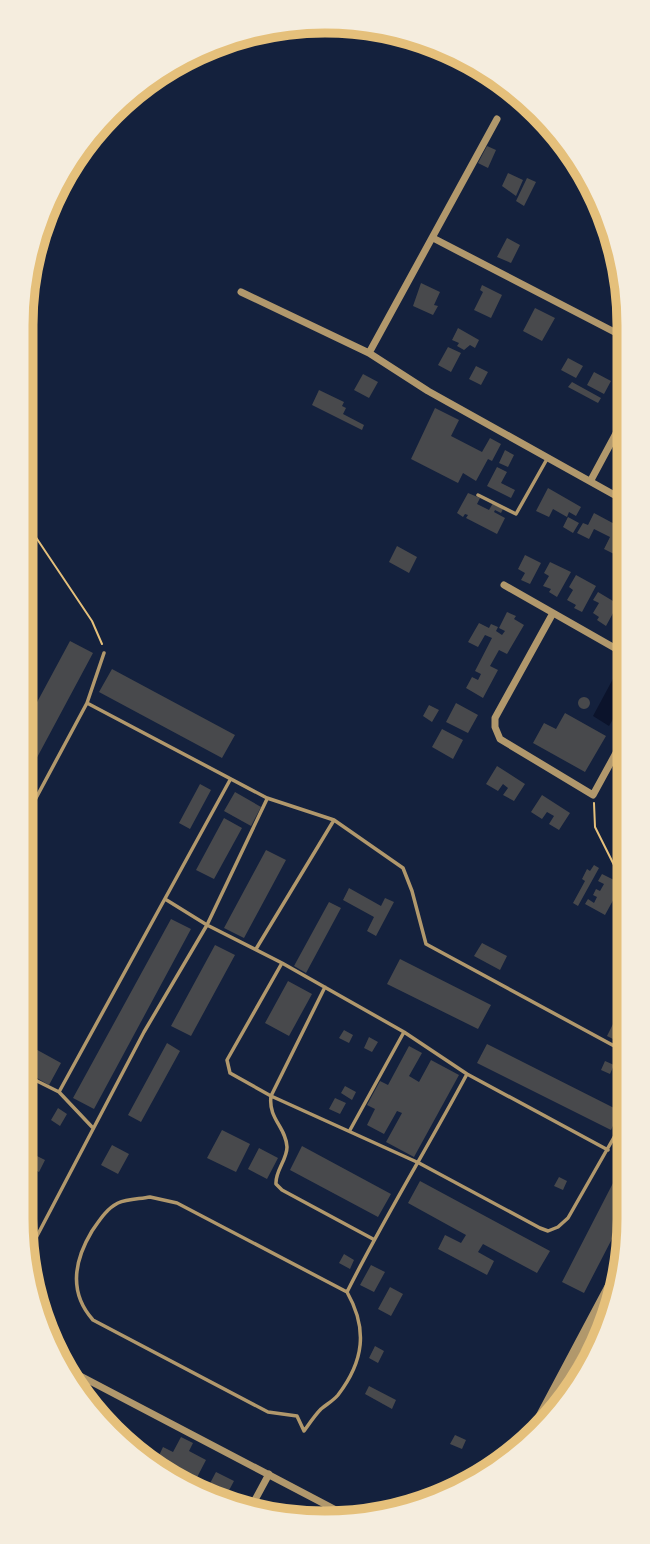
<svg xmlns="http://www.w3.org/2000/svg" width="650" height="1544" font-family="Karla,sans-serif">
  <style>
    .water { fill: #0b132b }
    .building { fill: #48494c }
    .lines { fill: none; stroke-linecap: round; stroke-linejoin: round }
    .path { stroke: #e5c07b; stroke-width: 2 }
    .service { stroke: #b1986c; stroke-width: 3.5 }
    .minor { stroke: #b1986c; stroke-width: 7 }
    .tertiary { stroke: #b1986c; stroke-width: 10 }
    .rim { fill: none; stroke: #e5c07b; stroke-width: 9 }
  </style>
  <rect width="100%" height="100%" fill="#14213d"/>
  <path class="water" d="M614,677L627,684L628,693L609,726L593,716Z"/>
  <path class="building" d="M487,146L496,150L488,168L478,163Z
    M508,173L523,180L516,196L502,186Z
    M527,178L536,182L524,206L516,201Z
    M507,238L520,245L511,263L497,257Z
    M421,283L440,292L434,305L438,306L433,315L413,306Z
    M482,285L502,295L491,318L474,310L483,292L480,290Z
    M535,308L555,318L542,341L523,331Z
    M458,328L479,340L475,348L470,345L464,350L457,346L459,343L452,340Z
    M448,347L461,353L451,372L438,365Z
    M568,358L583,366L576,378L561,370Z
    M476,366L488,372L481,385L469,379Z
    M594,372L611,381L604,394L587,385Z
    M363,374L378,382L369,398L354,390Z
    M572,382L601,398L598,403L568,387Z
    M319,390L344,402L342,406L346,408L343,414L364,425L362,430L312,405Z
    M435,408L459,420L451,436L482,452L490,438L501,444L492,461L488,459L476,481L463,473L458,483L411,459Z
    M505,450L514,455L508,467L499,463Z
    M497,467L507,472L501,483L515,490L511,498L487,486Z
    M548,488L581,507L576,516L569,512L567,517L553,509L549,517L536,511Z
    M468,493L480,498L477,504L489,510L493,503L503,509L501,513L495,510L494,512L505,518L497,534L466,518L468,515L465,514L463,517L457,513Z
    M594,513L622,528L616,540L627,546V558L624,556L622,558L604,549L610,537L594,529L589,539L577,533L583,523L588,525Z
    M568,517L579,523L573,533L563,527Z
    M397,546L417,557L409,573L389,562Z
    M525,555L541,563L530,584L521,580L525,573L518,569Z
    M550,562L571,572L557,597L549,592L551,589L543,586L549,576L544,573Z
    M576,575L596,586L582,612L574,608L576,605L567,600L573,590L569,587Z
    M598,592L618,604L606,626L597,620L599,617L593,613L599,603L593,600Z
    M622,606L627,609V638L621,634L622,630L617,627L622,617L617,614Z
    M507,612L516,616L514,619L524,625L507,654L499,650L490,666L498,670L483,698L466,688L472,677L478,680L481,674L475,671L492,638L485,635L478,647L468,642L479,623L489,628L491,624L498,627L496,631L502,635L505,631L499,628Z
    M70,641L93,653L25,780L21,778V732Z
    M112,669L235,735L222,758L99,692Z
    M578 703a6 6 0 1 1 12 0a6 6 0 1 1-12 0Z
    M456,703L478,715L468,733L446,722Z
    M429,705L439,710L432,722L423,716Z
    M565,713L606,736L585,772L533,743L544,723L556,729Z
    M442,729L463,740L453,759L432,747Z
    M497,766L525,784L514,801L503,795L508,788L503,784L498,791L486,784Z
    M200,784L211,790L190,829L179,823Z
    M235,792L261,807L251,826L224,811Z
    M624,793L628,796V821L613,813Z
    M542,795L570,813L559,830L549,824L554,816L547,812L542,819L531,812Z
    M224,818L242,828L214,879L196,870Z
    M266,850L286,860L244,938L224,928Z
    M594,865L599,868L578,906L573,903L585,881L582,879L587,869L590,871Z
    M602,874L622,884L605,915L585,904L588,899L594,903L597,897L593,895L596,889L600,891L604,884L598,881Z
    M349,888L381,906L385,898L394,902L376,936L367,931L374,917L343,900Z
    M329,902L341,908L306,973L294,966Z
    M171,919L191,929L94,1109L73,1098Z
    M482,943L507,956L500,970L474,956Z
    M215,945L235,955L191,1036L171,1026Z
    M400,959L491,1005L478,1029L387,984Z
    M288,981L312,994L289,1036L265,1023Z
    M618,1014L628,1019L629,1047L607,1036Z
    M344,1030L353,1035L349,1043L339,1038Z
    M369,1037L378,1042L372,1052L364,1048Z
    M21,1041L61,1063L49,1085L21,1069Z
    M167,1043L180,1051L141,1122L128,1115Z
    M487,1044L620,1111L611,1130L477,1063Z
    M409,1046L422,1053L409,1076L419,1082L431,1060L459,1075L414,1157L386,1142L402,1113L397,1111L384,1134L367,1125L375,1109L367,1105L380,1081L388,1085Z
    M605,1061L614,1065L610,1074L601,1070Z
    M345,1086L356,1092L352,1100L341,1093Z
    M335,1098L346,1103L340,1114L329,1109Z
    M58,1108L67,1114L60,1126L51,1120Z
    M222,1130L250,1144L236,1172L207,1158Z
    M24,1132L32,1135L26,1149L21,1147Z
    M112,1145L129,1154L118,1174L101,1165Z
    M302,1146L391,1194L378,1217L290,1170Z
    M259,1148L278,1158L267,1179L248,1169Z
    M629,1152V1206L584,1293L562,1282Z
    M33,1154L45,1160L39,1172L27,1166Z
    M559,1177L567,1181L563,1190L554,1186Z
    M420,1181L550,1251L537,1273L483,1244L478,1252L494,1261L487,1275L438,1249L445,1235L461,1243L466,1235L408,1203Z
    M21,1184L29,1188L21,1206Z
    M344,1254L354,1260L350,1269L339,1263Z
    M371,1265L385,1272L374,1292L360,1285Z
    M390,1287L403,1294L391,1316L378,1309Z
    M375,1346L384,1351L378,1363L369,1358Z
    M369,1386L396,1400L392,1409L365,1394Z
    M98,1410L116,1419L110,1430L95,1417Z
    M455,1435L466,1440L462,1449L450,1444Z
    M181,1437L193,1443L189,1451L206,1460L191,1489L173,1482L154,1466L163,1447L173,1452Z
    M216,1472L234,1481L226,1496L208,1487Z
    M277,1503L298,1513L295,1518L270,1517Z"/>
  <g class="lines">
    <path class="path" d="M21,515L92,621L102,644
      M594,803L595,827L624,885"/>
    <path class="service" d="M478,495L516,514L547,459
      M104,653L87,703L267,798L334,820L403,868L412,891L426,944L629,1054
      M21,826L87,703
      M165,899L207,925L282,963L404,1032L467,1074L608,1150
      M256,949L334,820
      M282,963L227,1060L230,1073L271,1096L419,1163L540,1228L548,1231L558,1227L568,1218L629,1111
      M325,987L271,1096C268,1119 286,1127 287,1147C287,1160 275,1171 276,1184L282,1190L373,1239
      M21,1073L59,1092L93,1128
      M59,1092L230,780
      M350,1130L404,1032
      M150,1197L177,1203L347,1292C368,1329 364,1361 338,1395C333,1401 327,1404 321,1409C315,1415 309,1424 304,1431L297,1416L268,1412L93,1320C68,1292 74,1261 92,1231C99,1221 106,1209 118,1203C127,1199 140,1199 150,1197Z
      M27,1255L144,1032L207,925L267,799
      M347,1292C384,1218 428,1147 467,1074"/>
    <path class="minor" d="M433,238L626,338
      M241,292L369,353L428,391L627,502
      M369,353L497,119
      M591,480L627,413
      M504,585L627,655
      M553,613L495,718V727L500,739L593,795L628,731
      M625,896L628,897
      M67,1369L355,1520
      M249,1511L269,1474"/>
    <path class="tertiary" d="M528,1440L622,1263"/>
  </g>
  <path d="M0 0H650V1544H0ZM325 33H325A292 292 0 0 1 617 325V1219A292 292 0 0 1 325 1511H325A292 292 0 0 1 33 1219V325A292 292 0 0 1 325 33Z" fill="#f5edde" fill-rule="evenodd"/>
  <path class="rim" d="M325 33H325A292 292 0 0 1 617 325V1219A292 292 0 0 1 325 1511H325A292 292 0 0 1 33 1219V325A292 292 0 0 1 325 33Z"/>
</svg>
